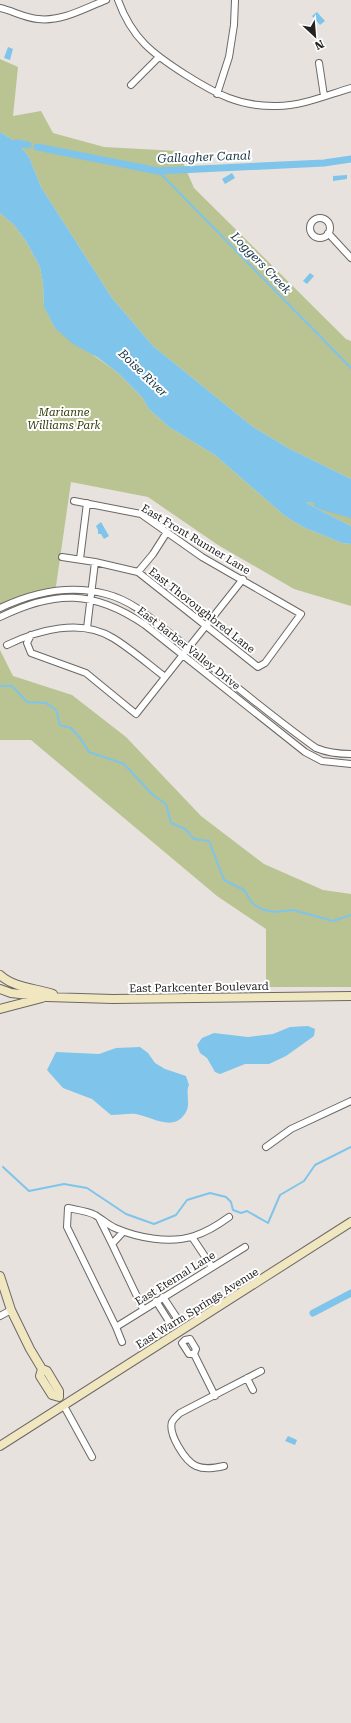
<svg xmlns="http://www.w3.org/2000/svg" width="351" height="1723" font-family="'Roboto Serif',serif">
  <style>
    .green { fill: #bac392 }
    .water { fill: #7fc4ea }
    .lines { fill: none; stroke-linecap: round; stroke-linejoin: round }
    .stream { stroke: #7fc4ea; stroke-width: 2 }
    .canal { stroke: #7fc4ea; stroke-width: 7 }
    .river { stroke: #7fc4ea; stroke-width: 12 }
    .street-casing { stroke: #6c6864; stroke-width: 8 }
    .secondary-casing { stroke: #6c6864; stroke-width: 10 }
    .street { stroke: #fff; stroke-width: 6 }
    .secondary { stroke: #f0e7c1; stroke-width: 8 }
    .labels { text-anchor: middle; stroke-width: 4; stroke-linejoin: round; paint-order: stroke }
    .park-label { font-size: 11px; font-style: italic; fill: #333a07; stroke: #fff }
    .street-label { font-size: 11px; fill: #242221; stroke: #fff }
    .water-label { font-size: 12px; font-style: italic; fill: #153545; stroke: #fff }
  </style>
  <rect width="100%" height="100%" fill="#e7e2dd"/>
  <path class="green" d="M0,59L18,67L13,116L41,111L53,133L104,147L178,151L194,188L346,339L351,341V479L290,449L253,427L153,346L112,298L41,187L29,157L18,143L0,132Z
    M0,213L14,225L26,241L40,267L43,283L44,306L55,328L117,372L142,397L149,409L169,427L215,455L285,516L303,527L342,543L351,544V606L294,589L218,545L148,497L71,482L55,593L23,600L0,612Z
    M310,502L325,507L351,510V526L306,503Z
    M0,650L13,676L72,695L126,737L201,816L264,864L323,890L351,894V987H266V929L217,896L31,740H0Z"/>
  <path class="water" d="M317,12L325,21L320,25L312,16Z
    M8,47L13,49L10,60L4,58Z
    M0,132L18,143L29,157L41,187L112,298L153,346L253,427L290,449L351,479V510L325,507L310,502L306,503L351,526V544L342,543L303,527L285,516L215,455L169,427L149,409L142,397L117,372L97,357L73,344L55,328L44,307L43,283L40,267L26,241L14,225L0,213Z
    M232,173L235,178L225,184L222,179Z
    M347,175V179L333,181V176Z
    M310,273L314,276L307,284L303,281Z
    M101,522L109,536L104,539L101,534H98V530L96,526Z
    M308,1026L315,1029L314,1036L286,1056L269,1064H245L220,1074L215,1072L207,1058L200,1053L197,1045L202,1038L214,1033L248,1037L273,1034L290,1027Z
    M140,1047L148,1053L155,1063L165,1069L186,1076L189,1085C185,1093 191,1103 186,1112C174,1133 153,1117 136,1114C128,1113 119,1115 111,1115L92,1099L63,1088L47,1070L56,1052L99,1054L116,1048Z
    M288,1436L297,1440L295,1445L285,1441Z"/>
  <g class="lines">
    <path class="stream" d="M158,171L351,368
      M0,686H12L27,702L46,703L56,710L60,725L71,728L80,738L89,752L124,764L153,795L166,804L171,823L185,829L194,839L209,841L224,880L244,890L252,903L261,909L274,912L293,910L333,921L351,915
      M3,1167L29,1191L64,1184L87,1188L126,1214L154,1224L176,1215L187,1200L210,1193L226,1197L231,1202L233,1210L241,1213L247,1211L268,1223L280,1195L304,1181L315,1165L351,1147"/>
    <path class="canal" d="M0,145L18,143L28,145
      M37,147L158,171L324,163L351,159
      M313,1313L351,1293"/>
    <path class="river" d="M320,503L351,512"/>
    <g class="street-casing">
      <path id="street" d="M118,0C132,39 153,54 186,75C216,94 240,107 277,106C302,106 327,95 351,88
        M0,8C13,11 25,18 38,19C62,22 85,8 106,0
        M319,63L324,96
        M131,85L158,58
        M217,94L229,57L234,25L235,0
        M310 228a10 10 0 1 1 20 0a10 10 0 1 1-20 0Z
        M328,233L351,258
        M62,557L95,562L138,572L258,667L265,663L301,614L202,557L141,514L74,501
        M80,559L87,503
        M138,572L153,554L167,532
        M0,608C34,592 69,584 106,594C134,601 155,622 177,639C223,675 268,714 316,748C328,753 338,754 351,754
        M0,617C55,590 94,590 145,625L305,752L322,761L351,764
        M87,628L95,562
        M31,635L27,643L31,653L86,673L136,714L243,579
        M7,645C38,630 81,618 113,638C131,649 148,664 165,677
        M266,1147L291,1129L351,1101
        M99,1218L112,1244L123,1232
        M192,1237L212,1267
        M112,1244L143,1309
        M156,1301L170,1323L174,1322L177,1318L163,1297
        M0,1316L11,1310
        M116,1327L245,1247
        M190,1339L196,1349L194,1354H189L182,1343L185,1340Z
        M122,1342L116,1327L67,1227L68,1208C77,1210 87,1211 95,1215C102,1219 108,1225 115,1228C138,1238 170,1244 194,1236C207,1232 218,1225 229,1217
        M194,1354L215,1396
        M247,1378L253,1390
        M64,1406L92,1457
        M224,1466C215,1468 205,1470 196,1466C185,1461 168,1434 172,1422C174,1418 177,1416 180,1413L261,1371"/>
    </g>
    <g class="secondary-casing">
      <path id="secondary" d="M0,975C14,988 35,988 53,994
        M0,989L11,993L47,997L113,999L351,996
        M0,1009L42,998
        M0,1276L11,1310L30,1349L42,1369L47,1371L59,1391V1397L52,1395L40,1376L42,1369
        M0,1446L351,1222"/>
    </g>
    <use href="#street" class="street"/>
    <use href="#secondary" class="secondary"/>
  </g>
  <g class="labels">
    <g class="park-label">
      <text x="64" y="416">Marianne<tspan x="64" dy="13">Williams Park</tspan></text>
    </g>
    <g class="street-label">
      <text transform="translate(196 539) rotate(31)" y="4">East Front Runner Lane</text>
      <text transform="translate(202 610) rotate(38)" y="4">East Thoroughbred Lane</text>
      <text transform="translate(189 648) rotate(38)" y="4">East Barber Valley Drive</text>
      <text transform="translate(199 987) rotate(-1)" y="4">East Parkcenter Boulevard</text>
      <text transform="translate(175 1278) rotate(-32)" y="4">East Eternal Lane</text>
      <text transform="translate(197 1308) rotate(-32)" y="4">East Warm Springs Avenue</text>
    </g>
    <g class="water-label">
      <text transform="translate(204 157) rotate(-2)" y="4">Gallagher Canal</text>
      <text transform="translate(261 263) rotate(46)" y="4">Loggers Creek</text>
      <text transform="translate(143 373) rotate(44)" y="4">Boise River</text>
    </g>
  </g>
  <g transform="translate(315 36) rotate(154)" stroke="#ffffff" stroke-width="3" paint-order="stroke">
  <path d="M0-3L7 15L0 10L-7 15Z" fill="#242221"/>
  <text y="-6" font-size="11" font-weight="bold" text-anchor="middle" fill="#242221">N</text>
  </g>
</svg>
